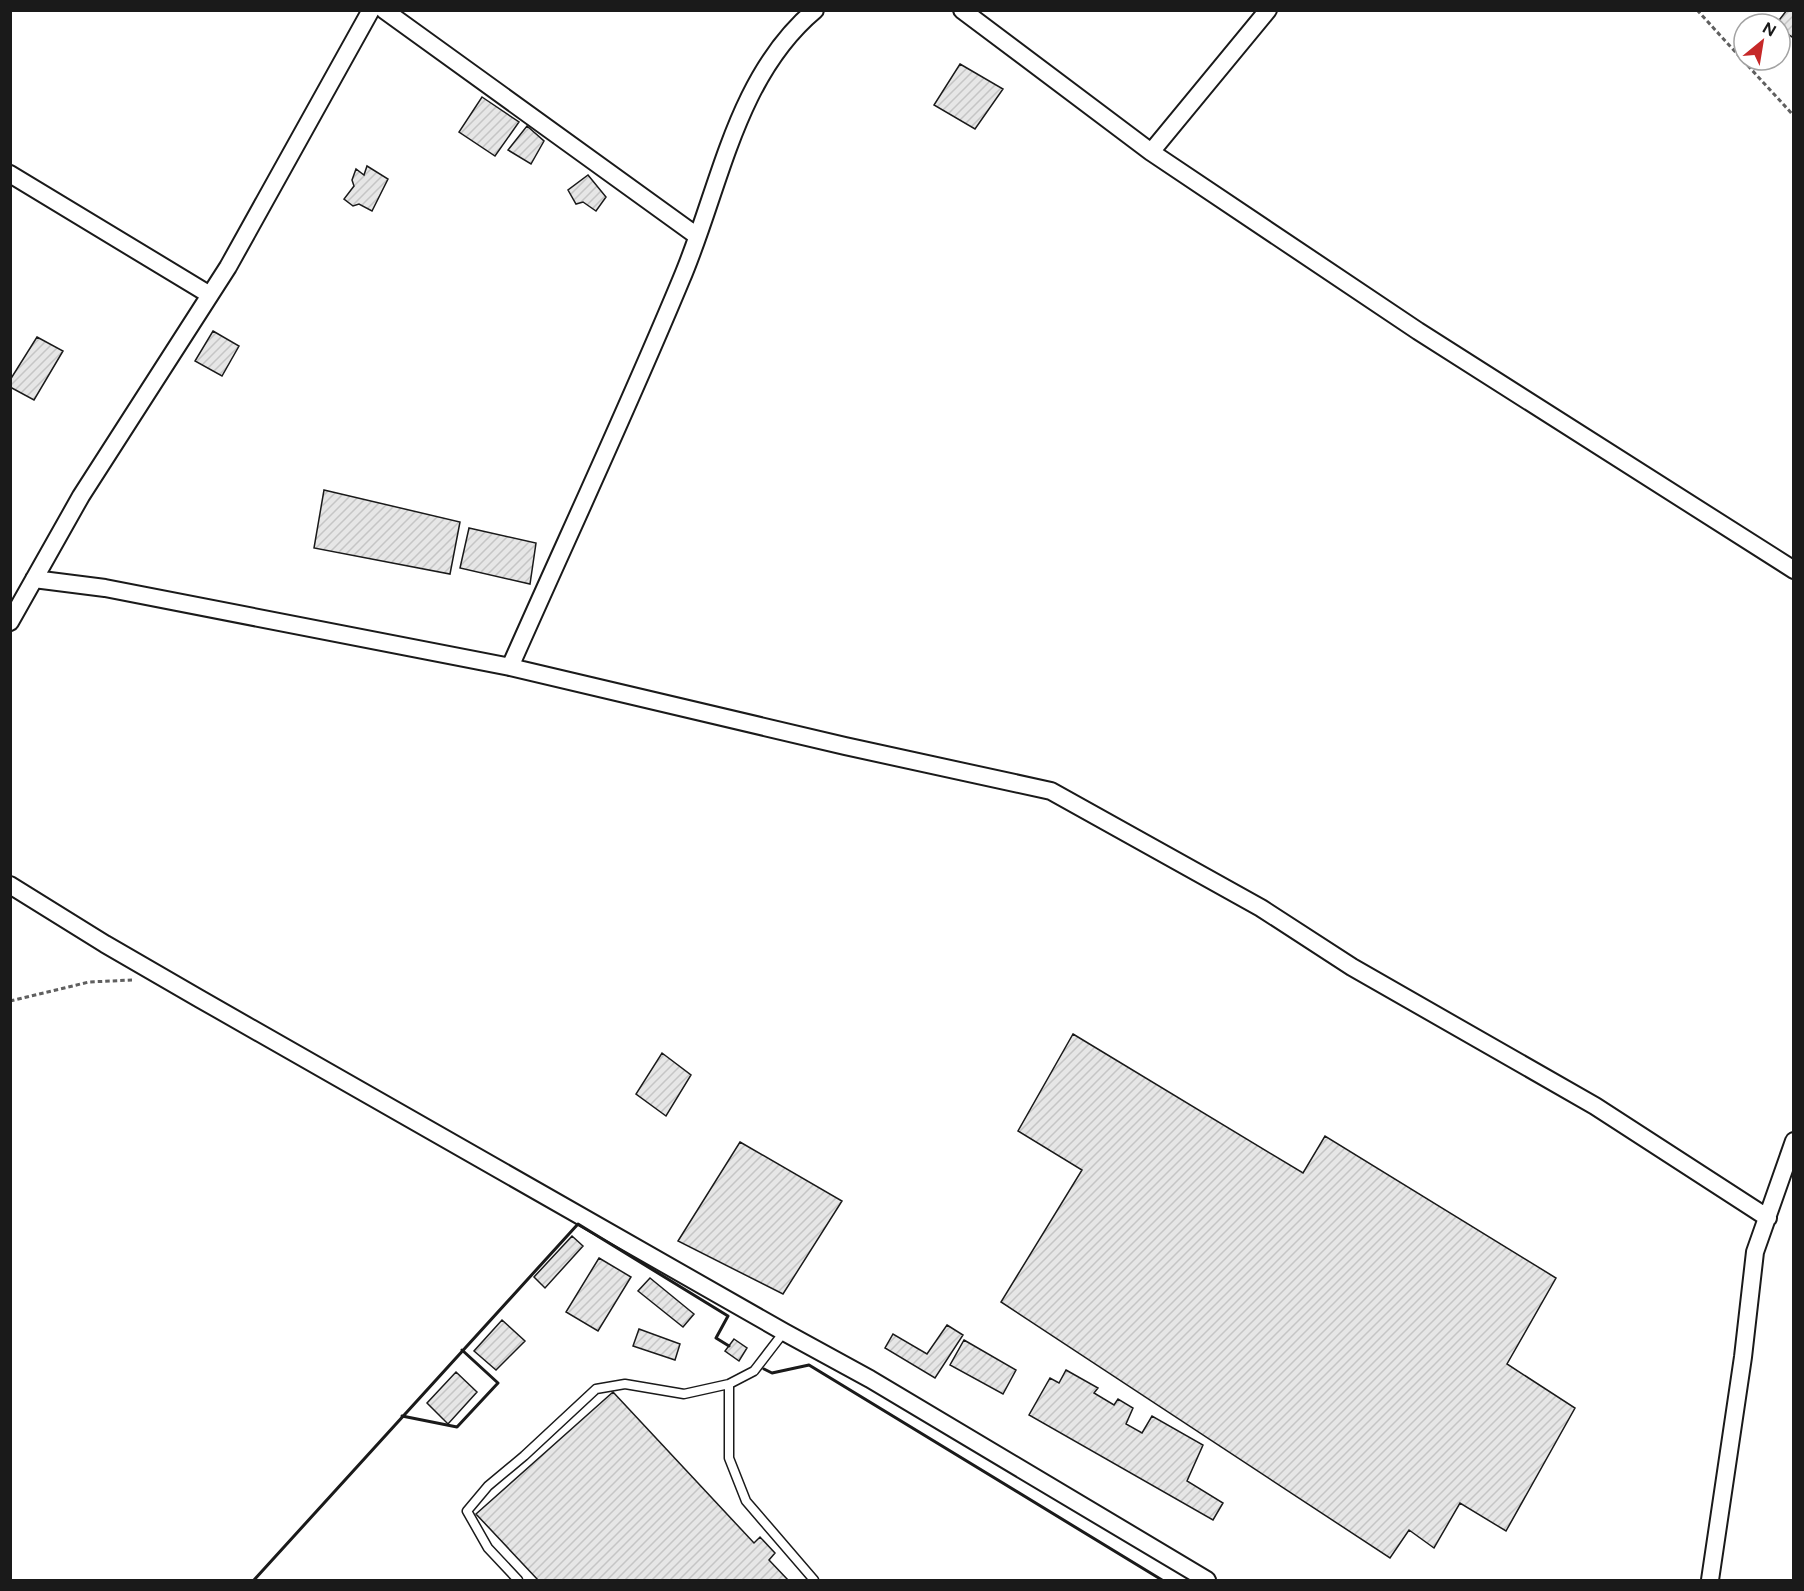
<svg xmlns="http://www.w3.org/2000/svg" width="1804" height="1591" font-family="Figtree,sans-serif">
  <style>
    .building { fill: url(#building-hatch); stroke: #1a1a1a; stroke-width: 1.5 }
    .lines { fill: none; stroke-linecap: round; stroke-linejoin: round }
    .service-casing { stroke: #1a1a1a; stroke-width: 11 }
    .minor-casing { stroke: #1a1a1a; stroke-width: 20 }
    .path { stroke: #5f5f5f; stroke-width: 3; stroke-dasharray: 4.5 3; stroke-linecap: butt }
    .service { stroke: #fff; stroke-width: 8 }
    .minor { stroke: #fff; stroke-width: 16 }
    .wall { stroke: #1a1a1a; stroke-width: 3 }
  </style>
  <defs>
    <pattern id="building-hatch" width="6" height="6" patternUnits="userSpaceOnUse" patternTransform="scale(1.5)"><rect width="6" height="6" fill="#e6e6e6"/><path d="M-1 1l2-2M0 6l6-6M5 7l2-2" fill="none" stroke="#c5c5c5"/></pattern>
  </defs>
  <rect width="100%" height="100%" fill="#fff"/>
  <path class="building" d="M1787,10H1794V34L1792,37L1780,28V24H1776Z
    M960,64L1003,89L975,129L934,105Z
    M482,97L519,122L495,156L459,132Z
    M527,126L544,141L531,164L508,150Z
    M367,166L388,179L372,211L359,204L353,206L344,199L354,186L352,180L356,169L364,175Z
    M588,175L606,197L596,211L583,202L576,204L568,190Z
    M213,331L239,346L222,376L195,361Z
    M37,337L63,351L34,400L10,387V380Z
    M324,490L460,522L450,574L314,548Z
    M469,528L536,543L530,584L460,568Z
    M1073,1034L1303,1173L1325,1136L1556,1278L1507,1364L1575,1408L1506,1531L1460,1503L1434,1548L1409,1530L1390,1558L1001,1302L1082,1170L1018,1131Z
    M662,1053L691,1075L666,1116L636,1094Z
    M740,1142L842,1201L783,1294L678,1241Z
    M572,1236L583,1246L545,1288L534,1277Z
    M599,1258L631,1277L598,1331L566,1312Z
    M650,1278L694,1314L683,1327L638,1291Z
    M502,1320L525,1341L496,1370L474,1351Z
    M947,1325L963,1335L935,1378L885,1348L893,1334L927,1354Z
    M639,1329L680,1344L675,1360L633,1346Z
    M734,1339L747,1348L739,1361L725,1351Z
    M964,1340L1016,1370L1003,1394L950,1365Z
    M1066,1370L1098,1388L1094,1393L1114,1405L1118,1399L1133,1408L1126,1424L1142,1433L1152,1416L1203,1445L1187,1481L1223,1503L1213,1520L1029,1415L1050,1378L1059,1383Z
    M456,1372L477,1392L448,1424L427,1403Z
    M613,1392L754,1543L760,1537L775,1553L769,1560L788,1580H538L476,1514Z"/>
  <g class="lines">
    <g class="service-casing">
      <path id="service" d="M729,1384V1458L746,1501L814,1580
        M518,1580L488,1548L467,1511L488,1486L524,1456L596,1389L625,1384L684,1394L729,1384L754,1371L784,1332"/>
    </g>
    <g class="minor-casing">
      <path id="minor" d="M384,10L697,236
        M962,10L1151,152L1418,331L1794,570
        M1151,152L1268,10
        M10,174L210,295
        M34,579L105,588L510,667L845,746L1051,791L1261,908L1352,967L1595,1106L1768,1218
        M10,622L81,496L228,267L371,10
        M510,667C567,538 627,410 681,280C720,189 735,77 815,10
        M10,885L105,944L200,999L784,1332L870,1379L1207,1580
        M1710,1580L1743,1357L1755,1252L1794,1141"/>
    </g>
    <path class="path" d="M1697,10L1794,116
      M10,1001L89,982L132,980"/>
    <use href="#service" class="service"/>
    <use href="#minor" class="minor"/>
    <path class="wall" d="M764,1369L772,1373L809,1365L1162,1580
      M402,1416L457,1427L498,1383L462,1350
      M254,1580L578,1224L728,1316L716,1338L729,1346"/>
  </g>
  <rect width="1804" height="1591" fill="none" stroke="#1a1a1a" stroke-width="24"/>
  <g transform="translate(1762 42) rotate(30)"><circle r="28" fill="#ffffff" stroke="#a3a3a3" stroke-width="1.5"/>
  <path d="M0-4.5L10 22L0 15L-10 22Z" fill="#c62828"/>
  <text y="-9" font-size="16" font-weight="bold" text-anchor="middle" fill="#1a1a1a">N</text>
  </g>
</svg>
